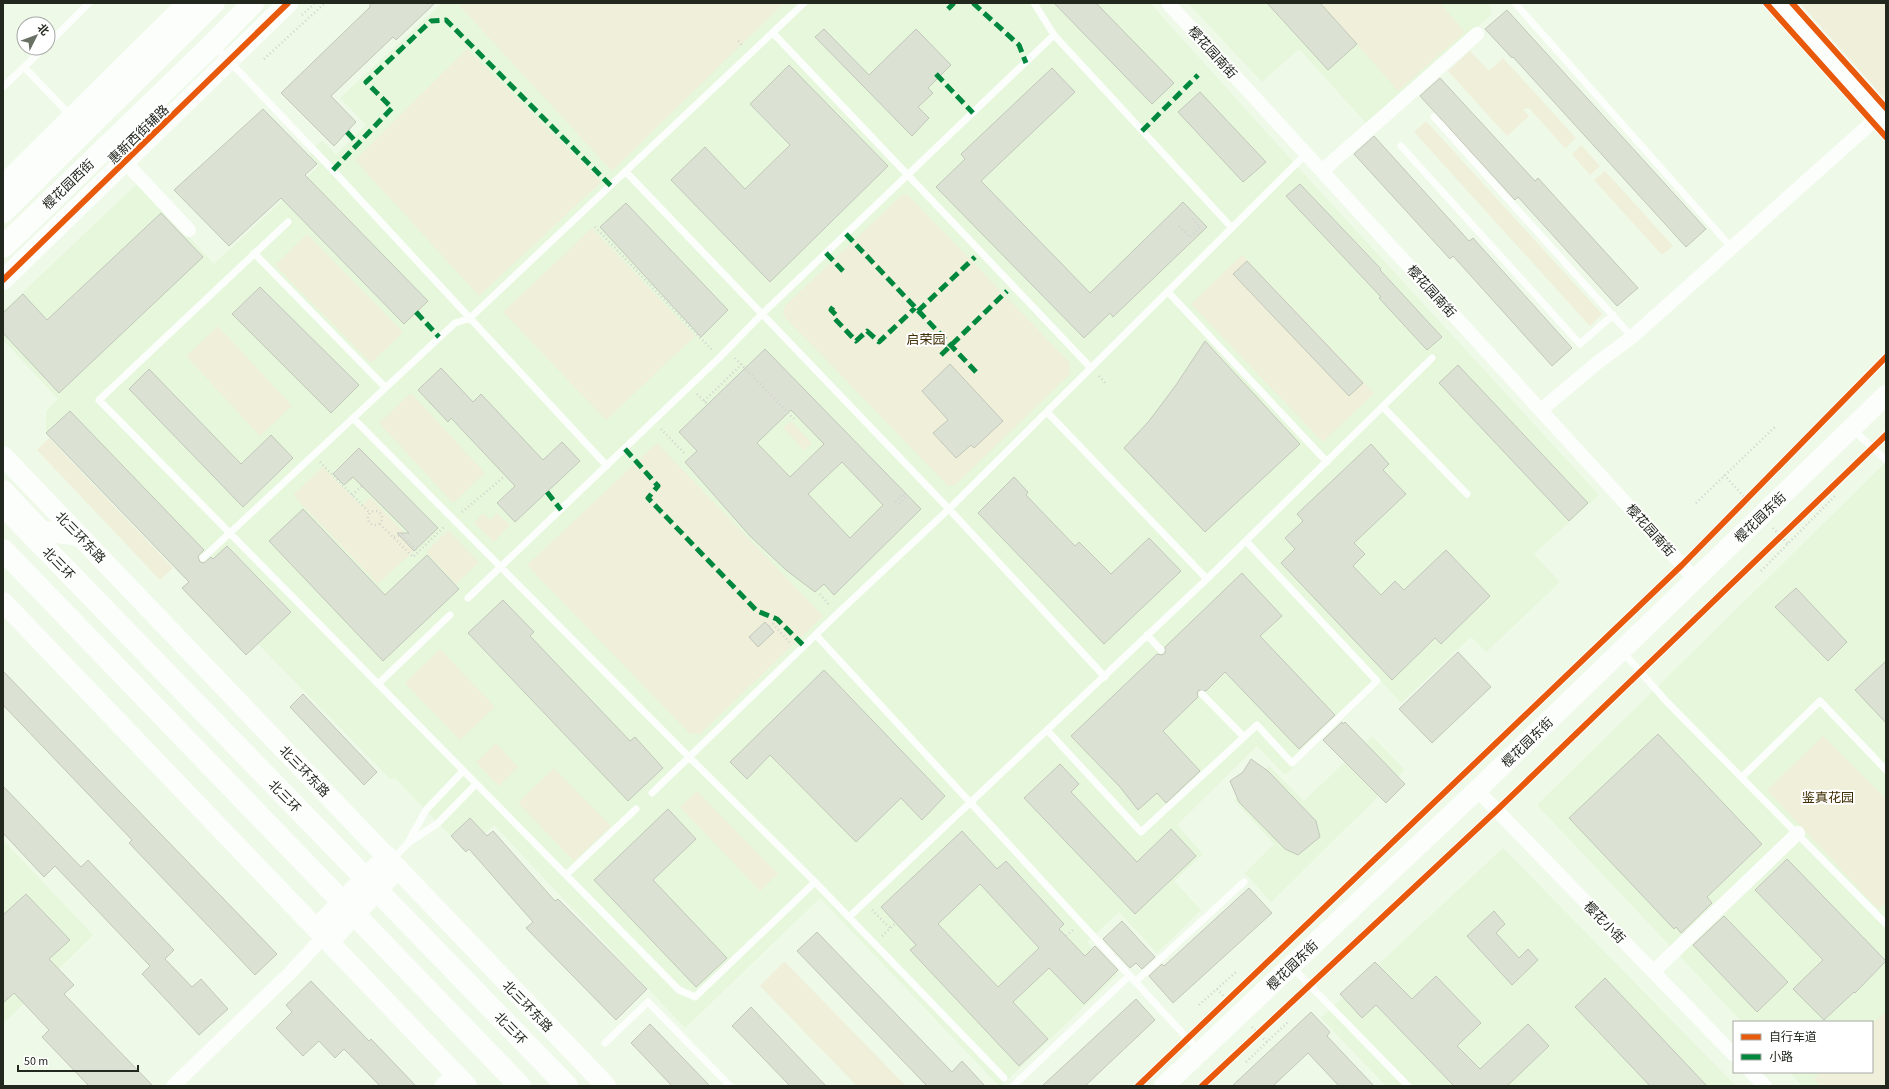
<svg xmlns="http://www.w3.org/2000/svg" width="1889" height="1089" font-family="'Source Sans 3','Noto Sans SC',sans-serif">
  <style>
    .built { fill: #e6f7dc }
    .green { fill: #f0efd9 }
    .building { fill: #dbe1d3; stroke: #c2c7ba; fill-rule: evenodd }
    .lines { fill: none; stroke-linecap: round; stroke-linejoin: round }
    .path { stroke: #d1d4cf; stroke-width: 2.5; stroke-dasharray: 1 3; stroke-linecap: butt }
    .lane { stroke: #fcfefc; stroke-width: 7 }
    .street { stroke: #fcfefc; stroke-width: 14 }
    .secondary { stroke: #fcfefc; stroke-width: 20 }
    .primary { stroke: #fcfefc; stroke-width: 22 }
    .highway { stroke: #fcfefc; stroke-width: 22 }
    .quiet { stroke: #00873e; stroke-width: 5; stroke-dasharray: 10 5; stroke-linecap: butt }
    .cycleway-casing { stroke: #fff; stroke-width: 8 }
    .cycleway { stroke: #e8590c; stroke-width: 6 }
    .labels { text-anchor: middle; stroke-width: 4; stroke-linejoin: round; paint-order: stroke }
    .street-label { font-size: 13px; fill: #22281e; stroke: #fff }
    .park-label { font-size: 13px; fill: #3e2e01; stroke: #fff }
  </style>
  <rect width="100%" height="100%" fill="#eef9e8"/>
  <path class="built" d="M442,3H1150L1295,164L1599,495L1534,554L1560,582L1486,652L1471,637L1401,703L1382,682L1285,775L1257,746L1177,825L1203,854L1174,881L1201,910L1157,953L1119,912L1087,942L1117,975L1001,1086H999L820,898L685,1028L494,825L466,852L395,778L390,779L258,644L291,612L227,546L189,582L46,433V411L58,399L3,340V311L138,183L214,264L319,166L309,155L322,140L336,155L366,125L340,98Z
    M1188,3H1489L1492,14L1367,124L1299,49L1262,82Z
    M1886,462V1086H1803L1789,1072H1872V1022H1742L1537,805Z
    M1372,736L1405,770L1271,902L1245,873L1274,844L1234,800L1269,766L1304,801Z
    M3,840L93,935L3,1024Z
    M1503,848L1736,1086H1386L1321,1018Z"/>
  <path class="green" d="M457,3H784L612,171Z
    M1321,3H1440L1465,32L1398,91Z
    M1800,3H1886V100Z
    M467,49L601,182L479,296L355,160Z
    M1470,51L1489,71L1503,58L1576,138L1565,148L1529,108L1523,109L1529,116L1507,136L1448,71Z
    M1426,121L1602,314L1590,326L1414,132Z
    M1581,145L1600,166L1590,175L1572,154Z
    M1605,171L1673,246L1662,255L1594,180Z
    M902,195H908L1069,362L1070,374L955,485L948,486L783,315L785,306Z
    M592,228L695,336L606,420L503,312Z
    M307,234L403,332L371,363L275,265Z
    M1242,255L1374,393L1323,442L1191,304Z
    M218,326L292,406L260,436L186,356Z
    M411,393L485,473L453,503L379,423Z
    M791,421L812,443L804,450L783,428Z
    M49,438L173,568L160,580L37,450Z
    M657,443L823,616L700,734L689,733L527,565Z
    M323,467L361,506L370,497L418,547L378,584L293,495Z
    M483,513L490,520L497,513L510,525L494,542L474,523Z
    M448,530L479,562L456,584L426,552Z
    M440,649L495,707L460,740L405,683Z
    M1823,736L1886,799V902L1878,909L1767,790Z
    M496,743L518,767L499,786L476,762Z
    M554,768L611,826L574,861L518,803Z
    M697,791L778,874L760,891L680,807Z
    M784,962H785L906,1086H857L760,986Z
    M1886,1011V1086H1821L1814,1079L1821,1072H1872V1024Z"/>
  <path class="building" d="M370,3H435L396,40L393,37L331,96L356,122L334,146L281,93L370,7Z
    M1054,3H1096L1174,83L1152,104Z
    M1267,3H1320L1357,44L1328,70Z
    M1507,10L1706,229L1686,247L1513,57L1512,58L1485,29Z
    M824,29L869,75L916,29L951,65L928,88L933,93L918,107L929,118L912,136L815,37Z
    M789,65L888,166L770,282L671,180L705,147L745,189L790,145L750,104Z
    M1052,68L1075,92L981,181L1060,262L1090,293L1183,202L1207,227L1113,317L1110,313L1084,338L936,187L965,159L961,154Z
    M1440,78L1535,181L1538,178L1638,288L1617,306L1518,197L1515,200L1420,96Z
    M1200,92L1266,162L1243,182L1178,112Z
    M263,109L317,164L305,175L428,301L404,324L281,198L229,246L174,190Z
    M1374,136L1469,241L1473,238L1572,348L1552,366L1453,256L1450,259L1354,154Z
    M1300,184L1381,269L1380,270L1442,337L1427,350L1379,298L1381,297L1286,196Z
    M626,203L728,310L701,337L600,227Z
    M161,213L203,257L59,393L3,333V313L23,294L47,320Z
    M1247,261L1363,383L1349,396L1233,274Z
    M260,287L359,385L331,413L232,314Z
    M1205,341L1300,444L1205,532L1124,448L1149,421L1176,385Z
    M765,349L921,509L834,595L824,584L815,592L786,570L750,536L685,462L697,451L679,432ZM791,410L824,444L790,477L757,443ZM842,462L883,505L850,538L808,494Z
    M950,364L1003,421L974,448L971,445L956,458L933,433L948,420L922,391Z
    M1458,365L1588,503L1569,521L1439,383Z
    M441,368L473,402L481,394L543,460L562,442L580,461L515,522L497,503L515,486L451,418L448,422L418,390Z
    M149,369L241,464L271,435L293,458L243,507L129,389Z
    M70,411L204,550L198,556L200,562L204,563L211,557L213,559L227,546L291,612L246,655L182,588L189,582L46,433Z
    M1371,444L1389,464L1383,470L1406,494L1354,543L1365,554L1353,566L1381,595L1395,581L1404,590L1446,550L1490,596L1441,644L1435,638L1392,680L1281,563L1295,549L1285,538L1303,521L1297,514Z
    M359,448L438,528L414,551L397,533H409L353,477L344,485L333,474Z
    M1014,477L1028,492L1026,495L1075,546L1079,542L1111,574L1149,538L1181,571L1104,644L978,513Z
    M303,509L385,595L427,555L459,589L383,661L269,541Z
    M1242,573L1282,616L1260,636L1335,715L1299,749L1225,672L1206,691L1199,690L1197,693L1198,697L1163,731L1200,771L1166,803L1157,793L1138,810L1120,787L1071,736L1157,654L1162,655L1165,653V647Z
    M1796,588L1847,642L1828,661L1775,607Z
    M503,600L534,632L530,636L630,741L635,737L663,768L628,801L468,633Z
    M765,622L774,632L758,647L749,637Z
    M1458,652L1491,687L1432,743L1399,709Z
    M1886,661V723L1855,690Z
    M824,670L945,796L922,820L901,798L856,842L770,755L747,779L730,762Z
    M3,671L277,954L255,975L129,843L132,840L3,705Z
    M303,694L377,772L364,785L290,707Z
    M1342,722L1343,724L1345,722L1405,784L1386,803L1323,740Z
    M1658,734L1762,844L1707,897L1712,903L1681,933L1676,927L1674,929L1569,818Z
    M1251,759L1268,771L1316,821L1320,837L1298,855L1285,849L1239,802L1230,781L1243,772Z
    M1060,764L1079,784L1071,792L1137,862L1171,829L1196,856L1135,914L1024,798Z
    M3,786L81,867L88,860L174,950L165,959L192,987L201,979L228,1009L199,1035L142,974L150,966L55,866L44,877L3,833Z
    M668,809L696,839L653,880L727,958L696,987L594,880Z
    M470,818L487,836L493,831L555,901L558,899L647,989L616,1020L526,928L533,922L469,849L466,852L451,836Z
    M962,831L997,869L1006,861L1064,924L1059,929L1085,956L1095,946L1118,970L1084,1004L1049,968L1013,1002L1048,1039L1019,1066L910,950L916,945L881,907ZM980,884L1039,948L998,987L938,924Z
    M1787,859L1886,961L1855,993L1854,992L1824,1020L1793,989L1823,960L1755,890Z
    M1249,888L1272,913L1173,1003L1149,976L1162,964L1164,966Z
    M26,894L70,940L49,959L74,985L64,994L153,1086H89L42,1037L49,1030L14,993L3,1003V915Z
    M1494,911L1505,924L1496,933L1519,958L1528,949L1538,960L1512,985L1467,936Z
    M1724,916L1788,982L1757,1012L1693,945Z
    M1122,921L1155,957L1142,969L1136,963L1130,968L1103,939Z
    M817,932L952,1072L962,1061L985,1086H927L797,951Z
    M1375,962L1412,999L1436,976L1481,1023L1457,1046L1480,1069L1528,1024L1549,1046L1507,1086H1454L1376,1005L1362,1018L1340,994Z
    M1605,978L1707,1086H1650L1575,1007Z
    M311,981L369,1041L371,1039L416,1086H380L344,1049L335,1058L319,1041L303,1056L276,1028L292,1012L286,1005Z
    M1136,999L1155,1020L1085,1086H1042Z
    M751,1007L826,1086H790L732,1026Z
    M1311,1012L1330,1032L1327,1036L1374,1086H1339L1308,1053L1273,1086H1232Z
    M650,1024L710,1086H672L631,1043Z"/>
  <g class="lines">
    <path class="path" d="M302,15L315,3
      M738,41L743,46
      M264,59L325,3
      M1179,226L1190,237L1200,227L1191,218
      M595,227L712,350
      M735,358L794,419
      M1099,376L1107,385
      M697,394L707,404
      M704,401L742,364
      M661,429L684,453
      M320,462L370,513
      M1724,475L1749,502
      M352,495L362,486
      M895,502L903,494L906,497L898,505
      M1696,503L1775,427
      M368 518a7 7 0 1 1 14 0a7 7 0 1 1-14 0Z
      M462,512L505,476
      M380,524L413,557L445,526
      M1773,528L1788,544
      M394,537L402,535L418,552
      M1761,571L1835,496
      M820,594L830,606
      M769,626L773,624L791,644
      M872,910L890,928
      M882,936L896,923
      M1066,936L1073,930
      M1217,989L1228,1001
      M1199,1005L1236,972
      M1252,1027L1267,1042
      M1246,1062L1288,1022"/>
    <path class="lane" d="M1034,3L1054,35L1232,228
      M1515,3L1731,247
      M773,33L1091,368
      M48,44L89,3
      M214,45L328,165L607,466
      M24,67L71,116
      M3,87L44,48
      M1434,117L1632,337
      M1401,146L1580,344L1613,315
      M626,172L949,509L1105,677
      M288,222L99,400L679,990L695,997L815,882
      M254,253L385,387
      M1168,292L1327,462
      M1383,407L1467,494
      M1047,412L1207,579
      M353,418L689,757L815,882L1004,1078
      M1852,429L1886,460
      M203,558L455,323L470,318L804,3
      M468,598L719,358L761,315L1054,35
      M816,635L1199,1051
      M1147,635L1161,650
      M1622,651L1667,702L1886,924
      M378,684L450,615
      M1202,694L1244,737
      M1048,731L1141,832L1257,725L1292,763L1377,681L1246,541
      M1742,777L1820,701L1886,770
      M652,793L838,613L949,509L1306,154
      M409,841L426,810L463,771
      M392,860L408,843L438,823L476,784
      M566,875L636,809
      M849,917L1207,579L1432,358
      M1292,967L1408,1086
      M1135,982L1244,882
      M605,1043L648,1002L730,1086
      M1013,1086L1129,976"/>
    <path class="street" d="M1168,3L1696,580
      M109,145L189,230
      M1322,171L1477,34
      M1541,410L1597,363L1632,337L1878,117
      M1477,790L1734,1055
      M1653,972L1798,833
      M1751,1072L1765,1086
      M173,1086L291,972L324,936
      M441,1086L454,1073"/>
    <path class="secondary" d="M1776,3L1886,126
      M3,185L187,3
      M3,280L288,3
      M3,456L606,1086
      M3,490L42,531L80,536
      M3,602L467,1086
      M316,929L387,856
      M329,942L398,868
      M1164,1086L1477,790L1886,395"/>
    <path class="primary" d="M72,117L92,124
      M3,212L214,3
      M3,247L213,44L253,3"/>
    <path class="highway" d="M3,505L567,1086
      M3,550L520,1086"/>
    <path class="quiet" d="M973,3L1019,45L1026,63
      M948,9L954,3
      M936,74L973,113
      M1142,131L1198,75
      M347,132L358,144
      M333,170L392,108L366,82L431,21L446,20L611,186
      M846,234L976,372
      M826,253L843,271
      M833,307L831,310L836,315L835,319L856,341L867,331L879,342L915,308
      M918,311L975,257
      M416,312L439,337
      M941,355L1007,291
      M625,449L658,486L648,498L757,611L777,619L804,646
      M547,492L561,510"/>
    <g class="cycleway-casing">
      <path id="cycleway" d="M1766,3L1886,137
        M1792,3L1886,108
        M3,280L288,3
        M1138,1086L1682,565L1886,357
        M1202,1086L1497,810L1886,435"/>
    </g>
    <use href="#cycleway" class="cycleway"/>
  </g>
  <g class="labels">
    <g class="street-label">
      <text transform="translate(1213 52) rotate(48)" y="5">樱花园南街</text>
      <text transform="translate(138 134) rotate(-44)" y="5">惠新西街辅路</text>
      <text transform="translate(68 184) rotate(-44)" y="5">樱花园西街</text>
      <text transform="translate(1432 291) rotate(48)" y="5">樱花园南街</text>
      <text transform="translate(1760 517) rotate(-44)" y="5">樱花园东街</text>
      <text transform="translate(1651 530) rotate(48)" y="5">樱花园南街</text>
      <text transform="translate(81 537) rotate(46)" y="5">北三环东路</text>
      <text transform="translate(59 563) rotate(46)" y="5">北三环</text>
      <text transform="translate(1527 742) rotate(-44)" y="5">樱花园东街</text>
      <text transform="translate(305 771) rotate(46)" y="5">北三环东路</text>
      <text transform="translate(285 796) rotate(46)" y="5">北三环</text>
      <text transform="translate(1605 922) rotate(46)" y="5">樱花小街</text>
      <text transform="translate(1292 965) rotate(-44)" y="5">樱花园东街</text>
      <text transform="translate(528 1006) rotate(46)" y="5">北三环东路</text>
      <text transform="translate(511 1028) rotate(46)" y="5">北三环</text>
    </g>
    <g class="park-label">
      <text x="926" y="344">启荣园</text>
      <text x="1828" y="802">鉴真花园</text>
    </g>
  </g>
  <rect width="1889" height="1089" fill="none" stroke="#22281e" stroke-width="8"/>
  <rect x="1733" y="1021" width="140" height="52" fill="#ffffff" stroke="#a7a9a5"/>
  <rect x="1741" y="1034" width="20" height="6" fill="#e8590c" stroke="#a7a9a5"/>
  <text x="1769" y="1041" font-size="12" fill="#22281e">自行车道</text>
  <rect x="1741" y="1054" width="20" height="6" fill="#00873e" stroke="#a7a9a5"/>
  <text x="1769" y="1061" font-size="12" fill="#22281e">小路</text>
  <g transform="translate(36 36) rotate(48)"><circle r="19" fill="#ffffff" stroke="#a7a9a5"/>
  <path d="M0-3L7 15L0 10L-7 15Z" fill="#697165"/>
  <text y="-6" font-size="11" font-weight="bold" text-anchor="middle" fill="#22281e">北</text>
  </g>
  <path d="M18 1065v6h120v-6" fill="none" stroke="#22281e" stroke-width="2"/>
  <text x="24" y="1065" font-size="12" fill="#22281e" stroke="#ffffff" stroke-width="3" paint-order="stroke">50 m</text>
</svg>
